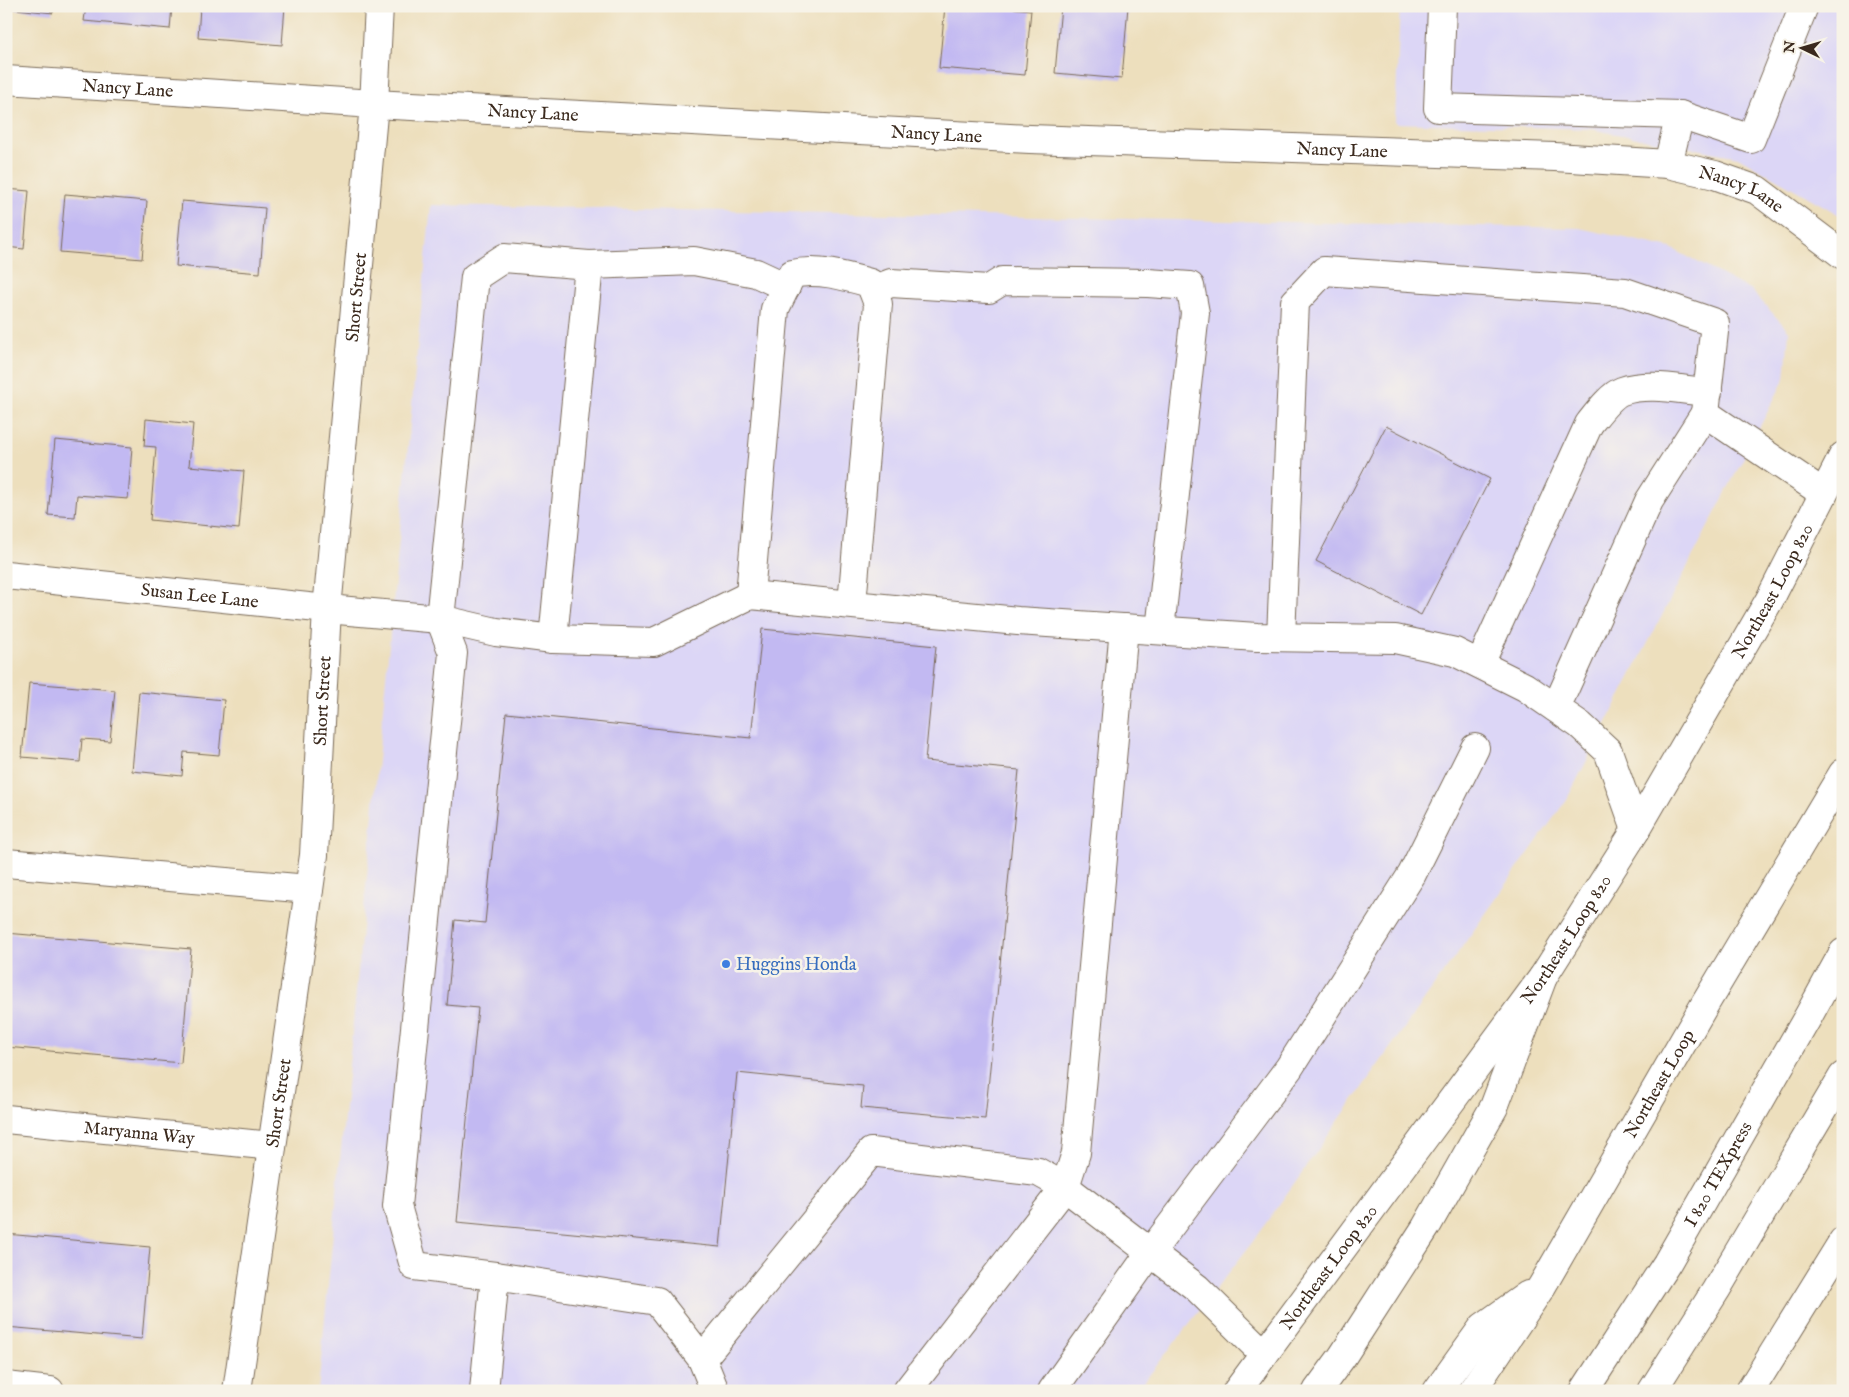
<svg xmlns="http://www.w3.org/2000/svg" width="1849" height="1397" font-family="'IM FELL English',serif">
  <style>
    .built { fill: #dcd6f6 }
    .building { fill: #c2b9f2 }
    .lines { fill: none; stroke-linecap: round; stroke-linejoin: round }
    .minor-casing { stroke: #796956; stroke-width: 30 }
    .major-casing { stroke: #796956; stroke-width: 30 }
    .highway-casing { stroke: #796956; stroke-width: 30 }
    .minor { stroke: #fff; stroke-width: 28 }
    .major { stroke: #fff; stroke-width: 28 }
    .highway { stroke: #fff; stroke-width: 28 }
    .shop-dot { fill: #3f7fe0; stroke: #f7f3e8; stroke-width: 2 }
    .labels { text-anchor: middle; stroke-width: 5; stroke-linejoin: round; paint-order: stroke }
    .street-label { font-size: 18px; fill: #3b2a1e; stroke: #f7f3e8 }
    .shop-label { font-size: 18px; fill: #366cbe; stroke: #f7f3e8; text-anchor: start }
  </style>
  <rect width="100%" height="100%" fill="#f7f3e8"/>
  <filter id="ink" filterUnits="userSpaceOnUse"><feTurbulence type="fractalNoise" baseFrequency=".02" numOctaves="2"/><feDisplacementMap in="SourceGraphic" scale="10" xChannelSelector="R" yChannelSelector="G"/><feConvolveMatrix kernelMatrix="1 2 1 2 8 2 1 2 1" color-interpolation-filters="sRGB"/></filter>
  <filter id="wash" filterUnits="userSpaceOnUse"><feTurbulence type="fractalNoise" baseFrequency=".0096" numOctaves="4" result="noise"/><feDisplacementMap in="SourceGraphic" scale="20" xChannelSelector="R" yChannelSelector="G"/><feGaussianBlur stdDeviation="1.12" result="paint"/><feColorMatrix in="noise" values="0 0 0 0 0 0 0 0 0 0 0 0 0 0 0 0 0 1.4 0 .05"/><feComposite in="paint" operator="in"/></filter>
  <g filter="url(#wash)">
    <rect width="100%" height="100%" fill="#eddfbd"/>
    <path class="built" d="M1400,6H1843V217L1738,157L1590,129L1395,123Z
      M431,205L1579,228L1671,248L1752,291L1789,331L1785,378L1567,799L1251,1244L1137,1391H318Z"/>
    <g id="blocks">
      <path class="building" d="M6,6H53V13L6,8Z
        M86,6H172L170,29L84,21Z
        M200,6H285L282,45L198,38Z
        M945,6H987L1031,10L1025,75L939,68Z
        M1061,6H1128L1122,79L1055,73Z
        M6,189L29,191L24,249L6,247Z
        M65,194L147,201L142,259L60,252Z
        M182,201L265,208L260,273L176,266Z
        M146,419L193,424L189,466L244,471L239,529L150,520L156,447L144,446Z
        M1386,426L1490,479L1421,615L1316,561Z
        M55,440L132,447L128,499L77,495L75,517L48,515Z
        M762,629L936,646L925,761L1019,770L985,1119L861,1108L863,1086L737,1073L720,1247L457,1222L478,1008L447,1005L455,920L485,923L506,713L751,738Z
        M29,683L115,690L110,741L82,739L80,762L22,757Z
        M139,692L224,700L219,755L184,752L182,776L132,771Z
        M6,933L191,949L181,1063L6,1047Z
        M6,1234L150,1247L142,1339L6,1327Z"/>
    </g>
  </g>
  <g filter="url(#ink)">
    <use href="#blocks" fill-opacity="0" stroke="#796956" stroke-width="1"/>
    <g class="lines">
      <g class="minor-casing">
        <g id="minor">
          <path d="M1442,6L1438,108L1680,115L1751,139L1804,6"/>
          <path id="s1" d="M6,80L374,104L1030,139L1555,157L1668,164L1715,175L1757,190L1843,255"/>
          <path d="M1668,164L1680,115"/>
          <path d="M589,265L694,261L756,273L786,287"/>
          <path d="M873,290L891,283L989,289L1002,281L1148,283L1190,286L1195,313L1160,630"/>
          <path id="s2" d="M6,575L327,609L440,619L496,632L553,639L654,642L750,595L1018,621L1257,637L1395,639L1455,652L1525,687L1580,725L1608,751L1636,830"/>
          <path d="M750,595L775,309L792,274C817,268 845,276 870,283L878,304L852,604"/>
          <path d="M1281,637L1295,302L1324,271L1625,292L1715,323L1705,413L1823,493"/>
          <path d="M1480,664L1589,424C1597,414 1611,395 1622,391C1648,382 1681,390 1708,392"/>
          <path d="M1556,708L1649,501L1705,413"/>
          <path d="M6,863L309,889"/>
          <path id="s3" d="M6,1119L272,1146"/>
          <path d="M495,1276L657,1301L702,1359"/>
          <path d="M6,1386L50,1391"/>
          <path id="s4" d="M237,1391L314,855L327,609L374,104L379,6"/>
          <path d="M484,1391L495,1276L414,1266L397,1206L453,653L440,619L475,277L504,258L589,265L553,639"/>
          <path d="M715,1391L702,1359L871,1152L1038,1172L1065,1187L1197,1288L1264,1354"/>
          <path d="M907,1391L1065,1187L1076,1153L1124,628"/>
          <path d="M1052,1391L1150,1253L1289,1068L1412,874L1475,748"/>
        </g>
      </g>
      <g class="major-casing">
        <g id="major">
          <path id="s5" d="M1237,1391L1543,977L1636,830L1770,599L1843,456"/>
        </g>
      </g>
      <g class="highway-casing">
        <g id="highway">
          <path d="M1317,1391L1342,1357L1426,1227L1494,1107L1543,977"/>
          <path d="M1437,1391L1483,1327L1528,1295"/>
          <path id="s6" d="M1472,1391L1542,1286L1705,1004L1843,773"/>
          <path id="s7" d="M1584,1391L1667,1263L1809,1015L1843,953"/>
          <path d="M1652,1391L1716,1290L1843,1076"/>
          <path d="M1750,1391L1843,1241"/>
        </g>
      </g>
      <use href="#minor" class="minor"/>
      <use href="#major" class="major"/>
      <use href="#highway" class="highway"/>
    </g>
  </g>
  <circle class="shop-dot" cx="726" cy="964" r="5"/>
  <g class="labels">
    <g class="street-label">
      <text dy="6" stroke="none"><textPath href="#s1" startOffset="122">Nancy Lane</textPath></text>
      <text dy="6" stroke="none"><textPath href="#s1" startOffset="528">Nancy Lane</textPath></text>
      <text dy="6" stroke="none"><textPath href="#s1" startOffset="932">Nancy Lane</textPath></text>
      <text dy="6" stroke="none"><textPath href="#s1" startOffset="1338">Nancy Lane</textPath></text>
      <text dy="6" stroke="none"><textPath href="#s1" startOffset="1742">Nancy Lane</textPath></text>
      <text dy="6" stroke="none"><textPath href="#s4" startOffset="1101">Short Street</textPath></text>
      <text dy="6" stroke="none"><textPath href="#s5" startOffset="964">Northeast Loop 820</textPath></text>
      <text dy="6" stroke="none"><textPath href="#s2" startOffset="195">Susan Lee Lane</textPath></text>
      <text dy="6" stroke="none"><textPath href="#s4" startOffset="696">Short Street</textPath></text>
      <text dy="6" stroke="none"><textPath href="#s5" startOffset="559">Northeast Loop 820</textPath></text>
      <text dy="6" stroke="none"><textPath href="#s6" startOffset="360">Northeast Loop</textPath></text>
      <text dy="6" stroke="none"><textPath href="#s4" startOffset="291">Short Street</textPath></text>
      <text dy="6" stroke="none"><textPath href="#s3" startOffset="134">Maryanna Way</textPath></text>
      <text dy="6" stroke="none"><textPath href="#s7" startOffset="255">I 820 TEXpress</textPath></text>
      <text dy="6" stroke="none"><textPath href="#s5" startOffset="154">Northeast Loop 820</textPath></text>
    </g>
    <g class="shop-label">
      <text x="736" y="970">Huggins Honda</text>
    </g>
  </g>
  <rect width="1849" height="1397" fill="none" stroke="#f7f3e8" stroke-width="25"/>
  <g transform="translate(1802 48) rotate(275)" stroke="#f7f3e8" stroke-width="4" paint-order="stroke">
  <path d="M0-4L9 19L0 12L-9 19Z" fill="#3b2a1e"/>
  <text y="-8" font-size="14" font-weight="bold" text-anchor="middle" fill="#3b2a1e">N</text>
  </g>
</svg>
